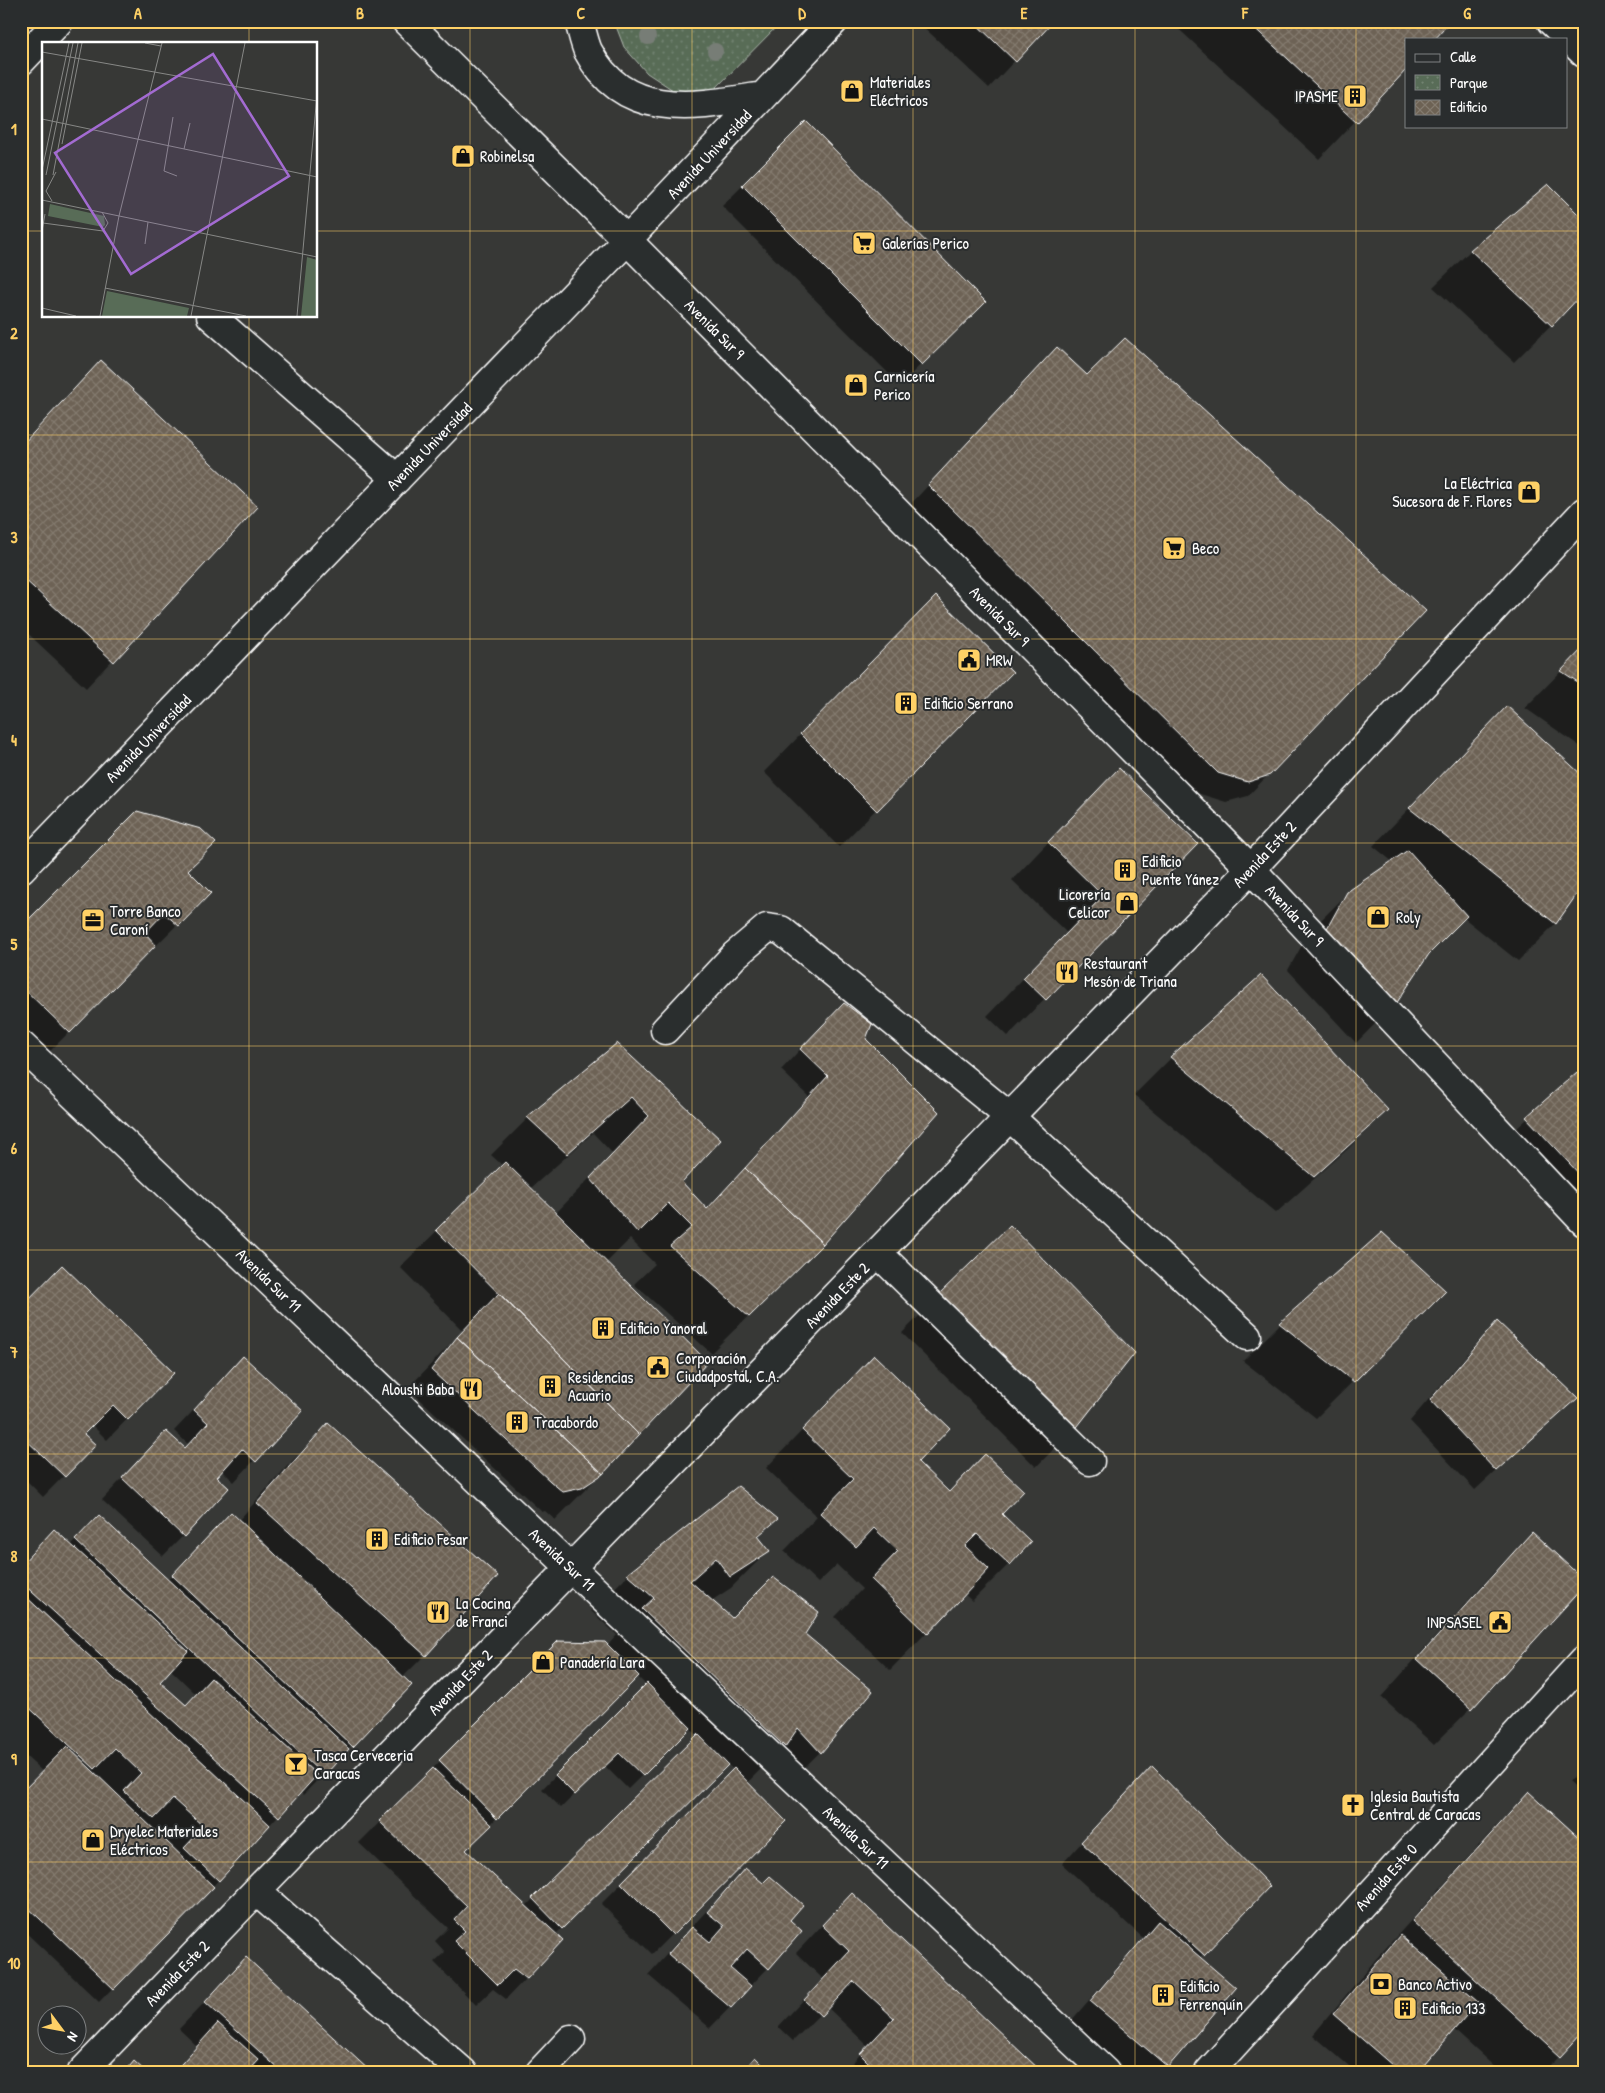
<svg xmlns="http://www.w3.org/2000/svg" width="1605" height="2093" font-family="'Patrick Hand',sans-serif">
  <style>
    .park { fill: url(#park-dots); stroke: #acb6ab }
    .shadow { fill: #0007; fill-rule: evenodd }
    .building { fill: url(#building-cross-hatch); stroke: #fff }
    .lines { fill: none; stroke-linecap: round; stroke-linejoin: round }
    .minor-casing { stroke: #fff; stroke-width: 31 }
    .minor { stroke: #2a2d2e; stroke-width: 28 }
    .tree { fill: #777d76 }
    .grid { fill: none; stroke: #ffd166; stroke-width: 1; stroke-opacity: 0.55 }
    .labels { text-anchor: middle; stroke-width: 4; stroke-linejoin: round; paint-order: stroke }
    .poi-label { font-size: 16px; fill: #fff; stroke: #2a2d2e; text-anchor: start }
    .street-label { font-size: 16px; fill: #fff; stroke: #2a2d2e }
    .inset-road { fill: none; stroke: #878886; stroke-width: 1 }
    .view { fill: #a36bd2; fill-opacity: 0.15; stroke: #a36bd2; stroke-width: 2.5 }
    .inset-edge { fill: none; stroke: #fff; stroke-width: 2.5 }
    .neatline { fill: none; stroke: #ffd166; stroke-width: 2 }
    .grid-label { font-size: 16px; text-anchor: middle; font-weight: bold; fill: #ffd166 }
  </style>
  <defs>
    <pattern id="park-dots" width="8" height="8" patternUnits="userSpaceOnUse" patternTransform="scale(1.25)"><rect width="8" height="8" fill="#586c57"/><path d="M2 2h.1M6 6h.1" fill="none" stroke="#718270" stroke-width="1.8" stroke-linecap="round"/></pattern>
    <pattern id="building-cross-hatch" width="8" height="8" patternUnits="userSpaceOnUse" patternTransform="scale(1.25)"><rect width="8" height="8" fill="#6d6254"/><path d="M0 0l8 8M0 8l8-8" fill="none" stroke="#837a6e"/></pattern>
  </defs>
  <rect width="100%" height="100%" fill="#373836"/>
  <filter id="ink" filterUnits="userSpaceOnUse"><feTurbulence type="fractalNoise" baseFrequency=".02" numOctaves="2"/><feDisplacementMap in="SourceGraphic" scale="10" xChannelSelector="R" yChannelSelector="G"/><feConvolveMatrix kernelMatrix="1 2 1 2 8 2 1 2 1" color-interpolation-filters="sRGB"/></filter>
  <g filter="url(#ink)">
    <path class="park" d="M614,21H782L713,91L679,94L647,73L624,47Z"/>
    <path class="shadow" d="M917,21H1052L989,88Z
      M1170,21H1450L1406,39V68L1319,159Z
      M806,123L984,302L900,385L722,206Z
      M1548,186L1551,325L1514,362L1433,287L1470,251Z
      M1037,369L1269,774L1248,796L1226,802L1197,793L908,507Z
      M74,389L256,507L86,688L21,627V446Z
      M899,634L1011,672L839,847L764,772Z
      M1584,648V749L1525,708Z
      M1470,745L1584,882L1555,924L1518,961L1464,918L1428,954L1393,1006L1356,1043L1288,970L1310,931L1348,893L1393,862L1373,846Z
      M1082,807L1196,844L1008,1036L987,1016L1067,933L1012,880Z
      M187,871L209,893L32,1069L21,1059V929Z
      M1261,977L1387,1110L1350,1147L1276,1213L1134,1095L1171,1058Z
      M823,1025L865,1039L823,1242L745,1167L809,1097L781,1070Z
      M617,1045L681,1182L706,1209L744,1169L821,1244L711,1353L634,1284L655,1264L630,1239L606,1263L602,1473L555,1520L545,1511L542,1512L411,1391L413,1389L410,1386L463,1331L400,1267L503,1166L491,1155L528,1118ZM593,1133L613,1154L556,1213L531,1188Z
      M1577,1074L1584,1081V1221L1506,1138Z
      M1382,1234L1444,1291L1316,1418L1243,1361L1280,1324Z
      M939,1296L1073,1430L1036,1467L902,1333Z
      M21,1308L172,1373L107,1440L92,1425L82,1434L94,1445L43,1497L21,1475Z
      M1497,1323L1576,1398L1475,1490L1410,1421L1477,1343Z
      M874,1356L916,1462L948,1493L1009,1564L972,1601L964,1594L890,1670L835,1617L862,1589L837,1565L818,1583L784,1551L817,1517L766,1468Z
      M243,1358L301,1411L234,1482L222,1470L215,1477L183,1536L163,1556L102,1500L166,1432L184,1449L189,1445L174,1431Z
      M328,1425L425,1655L403,1677L410,1685L303,1795L300,1792L212,1887L99,2002L21,1928V1795L43,1772L21,1752V1565L54,1531L70,1546L79,1537L167,1580L210,1535L238,1521L291,1462ZM170,1669L196,1694L185,1706L158,1682Z
      M776,1519L758,1538L768,1551L731,1588L711,1601L732,1620L803,1634L871,1692L820,1752L783,1789L763,1767L747,1783L785,1821L652,1954L601,1904L734,1770L727,1764L555,1935L526,1978L506,1999L493,1989L476,2005L434,1962L445,1952L435,1941L448,1928L359,1843L558,1642L607,1646L617,1635L591,1611L628,1575ZM637,1676L646,1685L542,1789L561,1808L604,1765L628,1789L690,1728L698,1736L525,1907L465,1850Z
      M1532,1534L1584,1584L1471,1708L1434,1745L1381,1697L1495,1571Z
      M1584,1767V1795L1569,1781Z
      M1131,1788L1269,1886L1199,1958L1167,2066L1162,2072H1129L1070,2022L1143,1938L1062,1864Z
      M1529,1794L1559,2056L1543,2072H1500L1453,2029L1417,2072H1356L1313,2035L1376,1959L1492,1831Z
      M745,1870L788,1920L800,1931L768,1968L710,2028L648,1975L667,1954L710,1992V1989L668,1952Z
      M826,1921L1041,2072H844L868,2046L827,2007L793,2041L778,2027L823,1979L796,1953Z
      M246,1959L369,2072H174L197,2046L179,2029Z"/>
    <path class="building" d="M973,21H1054L1016,62Z
      M1247,21H1451L1435,39H1406V70L1357,123Z
      M806,121L986,302L922,365L742,185Z
      M1548,184L1584,220V292L1552,326L1470,250Z
      M1125,338L1426,611L1270,775L1248,782L1218,773L928,485L1057,347L1087,375Z
      M101,360L258,507L114,662L21,576V446Z
      M936,596L1013,672L877,811L800,734Z
      M1584,647V686L1561,671Z
      M1507,706L1584,777V884L1556,924L1409,808Z
      M1119,768L1198,844L1046,1000L1023,978L1103,896L1048,842Z
      M137,811L201,829L216,843L188,870L211,893L179,926L164,913L145,933L156,945L70,1033L21,986V927Z
      M1408,850L1467,916L1429,954L1394,1007L1325,932L1347,892Z
      M1261,975L1388,1110L1314,1177L1170,1057Z
      M844,1003L872,1024L866,1039L939,1112L823,1244L745,1168L828,1076L800,1049Z
      M617,1043L721,1140L682,1182L707,1209L745,1168L823,1244L749,1317L670,1246L692,1227L668,1203L638,1233L590,1178L649,1116L631,1097L567,1154L527,1117Z
      M1577,1072L1584,1079V1179L1526,1117Z
      M505,1162L708,1362L639,1435L436,1230Z
      M1010,1225L1135,1353L1074,1431L938,1295Z
      M1382,1232L1446,1291L1354,1382L1279,1323Z
      M62,1265L174,1373L128,1420L113,1405L84,1434L96,1445L65,1477L21,1435V1332L29,1324L21,1317V1307Z
      M499,1293L639,1435L603,1474L457,1337Z
      M1497,1321L1578,1398L1496,1471L1430,1400Z
      M457,1337L603,1474L582,1488L563,1492L550,1481L431,1370Z
      M874,1355L950,1428L918,1462L949,1492L985,1454L1024,1491L1002,1514L1031,1542L1010,1565L977,1534L965,1546L989,1569L928,1634L871,1579L898,1551L874,1528L856,1547L820,1513L853,1479L802,1430Z
      M243,1356L303,1411L256,1462L242,1449L217,1477L229,1488L184,1537L122,1478L166,1431L185,1448L208,1423L194,1410Z
      M328,1423L498,1576L426,1656L257,1503Z
      M738,1486L778,1519L758,1536L770,1551L730,1577L716,1558L690,1581L732,1618L773,1577L819,1612L805,1634L873,1691L821,1753L798,1728L785,1747L642,1609L654,1598L627,1574Z
      M231,1512L412,1685L353,1747L172,1575Z
      M99,1515L349,1749L324,1776L75,1540Z
      M54,1529L188,1651L160,1682L186,1705L211,1678L317,1775L279,1817L21,1582V1565Z
      M1532,1532L1584,1580V1586L1472,1709L1417,1659Z
      M21,1592L270,1825L219,1881L184,1848L204,1827L173,1799L154,1819L124,1791L141,1773L115,1748L95,1769L21,1700Z
      M558,1641L605,1642L639,1676L497,1819L439,1760Z
      M647,1683L691,1728L643,1776L619,1753L575,1795L555,1775Z
      M698,1734L728,1765L562,1929L532,1898Z
      M67,1746L214,1887L114,1989L21,1901V1793Z
      M1152,1766L1270,1886L1204,1955L1081,1842Z
      M433,1768L492,1825L466,1850L563,1940L527,1979L514,1969L498,1985L454,1941L465,1931L454,1920L467,1906L379,1821Z
      M734,1768L786,1821L673,1935L621,1883Z
      M1529,1792L1584,1842V2031L1560,2057L1412,1921Z
      M745,1868L763,1883L770,1876L803,1905L790,1920L802,1931L769,1969L747,1949L730,1968L751,1986L731,2008L668,1954L692,1927L710,1942L724,1926L707,1912Z
      M852,1893L1042,2072H878L860,2054L894,2018L854,1981L821,2016L804,2000L849,1951L822,1925Z
      M1158,1921L1236,1988L1168,2067L1090,2001Z
      M1400,1935L1478,2002L1418,2072H1400L1333,2014Z
      M246,1957L371,2072H282L205,2002Z
      M218,2023L259,2060L248,2072H174Z
      M755,2057L770,2072H742Z
      M134,2061L146,2072H125Z"/>
    <g class="lines">
      <g class="minor-casing">
        <path id="minor" d="M406,21L627,240L1251,869L1584,1222
          M579,21C582,31 584,42 588,51C625,122 698,106 763,96
          M1551,21L1584,53
          M21,61L59,21
          M211,316L397,479
          M21,869L627,240L834,21
          M665,1030L735,955L767,928L781,930L1010,1117L1247,1336
          M21,1045L571,1568L1105,2072
          M878,1253L1090,1461
          M256,1891L463,2072
          M82,2072L256,1891L1251,869L1584,512
          M540,2072L571,2039
          M1209,2072L1584,1660"/>
      </g>
      <use href="#minor" class="minor"/>
    </g>
    <g class="tree">
      <circle cx="648" cy="37" r="8"/>
      <circle cx="715" cy="51" r="8"/>
    </g>
  </g>
  <path class="grid" d="M249,21V44M470,21V2072M692,21V2072M913,21V2072M1135,21V2072M1356,21V2072M21,231H44M316,231H1584M249,316V2072M21,435H1584M21,639H1584M21,843H1584M21,1046H1584M21,1250H1584M21,1454H1584M21,1658H1584M21,1862H1584"/>
  <defs>
    <g id="shop-square" transform="scale(1.25)"><rect x="-9" y="-9" width="18" height="18" rx="4" fill="#ffd166" stroke="#2a2d2e"/><path d="M-5-2.5h2.3a2.7 3.5 0 0 1 5.4 0H5L5.5 6h-11ZM-1.5-2.5h3a1.5 2.3 0 0 0-3 0Z" fill="#111"/></g>
    <g id="building-square" transform="scale(1.25)"><rect x="-9" y="-9" width="18" height="18" rx="4" fill="#ffd166" stroke="#2a2d2e"/><path d="M-4-6H4V6H1V3H-1V6H-4ZM-2.5-4.3h1.7v1.8h-1.7ZM.8-4.3h1.7v1.8H.8ZM-2.5-1h1.7V.8h-1.7ZM.8-1h1.7V.8H.8Z" fill="#111"/></g>
    <g id="supermarket-square" transform="scale(1.25)"><rect x="-9" y="-9" width="18" height="18" rx="4" fill="#ffd166" stroke="#2a2d2e"/><path d="M-6-5.5h2.5l.6 2H6L4.5 2H-2.5L-4.4-4H-6ZM-1.5 3.2a1.3 1.3 0 1 0 .1 0ZM3 3.2a1.3 1.3 0 1 0 .1 0Z" fill="#111"/></g>
    <g id="civic-square" transform="scale(1.25)"><rect x="-9" y="-9" width="18" height="18" rx="4" fill="#ffd166" stroke="#2a2d2e"/><path d="M-.6-6.5H3V-4.5H.6V-3L4-1V1h2V6H-6V1h2V-1L-.6-3ZM-1.2 2.5V6h2.4V2.5Z" fill="#111"/></g>
    <g id="office-square" transform="scale(1.25)"><rect x="-9" y="-9" width="18" height="18" rx="4" fill="#ffd166" stroke="#2a2d2e"/><path d="M-6-3h4V-5.5h4V-3h4V5H-6ZM-1-4.5V-3h2v-1.5ZM-6 0V1H6V0Z" fill="#111"/></g>
    <g id="restaurant-square" transform="scale(1.25)"><rect x="-9" y="-9" width="18" height="18" rx="4" fill="#ffd166" stroke="#2a2d2e"/><path d="M-5-6h1v4h1v-4h1v4h1v-4h1v5L-1.5 .5V6h-2V.5L-5-1ZM5-6V6H3V1.5H1.5Q1.5-4 5-6Z" fill="#111"/></g>
    <g id="bar-square" transform="scale(1.25)"><rect x="-9" y="-9" width="18" height="18" rx="4" fill="#ffd166" stroke="#2a2d2e"/><path d="M-6-5H6L.8 .8V4.5H3.5V6h-7V4.5H-.8V.8Z" fill="#111"/></g>
    <g id="church-square" transform="scale(1.25)"><rect x="-9" y="-9" width="18" height="18" rx="4" fill="#ffd166" stroke="#2a2d2e"/><path d="M-1.2-6h2.4v3.5h3.3v2.4h-3.3V6h-2.4V-.1h-3.3v-2.4h3.3Z" fill="#111"/></g>
    <g id="bank-square" transform="scale(1.25)"><rect x="-9" y="-9" width="18" height="18" rx="4" fill="#ffd166" stroke="#2a2d2e"/><path d="M-6-4H6V4H-6ZM0-2.3a2.3 2.3 0 1 0 0 4.6a2.3 2.3 0 1 0 0-4.6Z" fill="#111"/></g>
  </defs>
  <g fill-rule="evenodd">
    <use href="#shop-square" x="852" y="91"/>
    <use href="#building-square" x="1355" y="96"/>
    <use href="#shop-square" x="463" y="156"/>
    <use href="#supermarket-square" x="864" y="243"/>
    <use href="#shop-square" x="856" y="385"/>
    <use href="#shop-square" x="1529" y="492"/>
    <use href="#supermarket-square" x="1174" y="548"/>
    <use href="#civic-square" x="969" y="660"/>
    <use href="#building-square" x="906" y="703"/>
    <use href="#building-square" x="1125" y="870"/>
    <use href="#shop-square" x="1127" y="903"/>
    <use href="#shop-square" x="1378" y="917"/>
    <use href="#office-square" x="93" y="920"/>
    <use href="#restaurant-square" x="1067" y="972"/>
    <use href="#building-square" x="603" y="1328"/>
    <use href="#civic-square" x="658" y="1367"/>
    <use href="#building-square" x="550" y="1386"/>
    <use href="#restaurant-square" x="471" y="1389"/>
    <use href="#building-square" x="517" y="1422"/>
    <use href="#building-square" x="377" y="1539"/>
    <use href="#restaurant-square" x="438" y="1612"/>
    <use href="#civic-square" x="1500" y="1622"/>
    <use href="#shop-square" x="543" y="1662"/>
    <use href="#bar-square" x="296" y="1764"/>
    <use href="#church-square" x="1353" y="1805"/>
    <use href="#shop-square" x="93" y="1840"/>
    <use href="#bank-square" x="1381" y="1984"/>
    <use href="#building-square" x="1163" y="1995"/>
    <use href="#building-square" x="1405" y="2008"/>
  </g>
  <g class="labels">
    <g class="poi-label">
      <text x="870" y="88">Materiales<tspan x="870" dy="18">Eléctricos</tspan></text>
      <text x="1338" y="102" text-anchor="end">IPASME</text>
      <text x="480" y="162">Robinelsa</text>
      <text x="882" y="249">Galerías Perico</text>
      <text x="874" y="382">Carnicería<tspan x="874" dy="18">Perico</tspan></text>
      <text x="1512" y="489" text-anchor="end">La Eléctrica<tspan x="1512" dy="18">Sucesora de F. Flores</tspan></text>
      <text x="1192" y="554">Beco</text>
      <text x="986" y="666">MRW</text>
      <text x="924" y="709">Edificio Serrano</text>
      <text x="1142" y="867">Edificio<tspan x="1142" dy="18">Puente Yánez</tspan></text>
      <text x="1110" y="900" text-anchor="end">Licorería<tspan x="1110" dy="18">Celicor</tspan></text>
      <text x="110" y="917">Torre Banco<tspan x="110" dy="18">Caroní</tspan></text>
      <text x="1396" y="923">Roly</text>
      <text x="1084" y="969">Restaurant<tspan x="1084" dy="18">Mesón de Triana</tspan></text>
      <text x="620" y="1334">Edificio Yanoral</text>
      <text x="676" y="1364">Corporación<tspan x="676" dy="18">Ciudadpostal, C.A.</tspan></text>
      <text x="568" y="1383">Residencias<tspan x="568" dy="18">Acuario</tspan></text>
      <text x="454" y="1395" text-anchor="end">Aloushi Baba</text>
      <text x="534" y="1428">Tracabordo</text>
      <text x="394" y="1545">Edificio Fesar</text>
      <text x="456" y="1609">La Cocina<tspan x="456" dy="18">de Franci</tspan></text>
      <text x="1482" y="1628" text-anchor="end">INPSASEL</text>
      <text x="560" y="1668">Panadería Lara</text>
      <text x="314" y="1761">Tasca Cerveceria<tspan x="314" dy="18">Caracas</tspan></text>
      <text x="1370" y="1802">Iglesia Bautista<tspan x="1370" dy="18">Central de Caracas</tspan></text>
      <text x="110" y="1837">Dryelec Materiales<tspan x="110" dy="18">Eléctricos</tspan></text>
      <text x="1398" y="1990">Banco Activo</text>
      <text x="1180" y="1992">Edificio<tspan x="1180" dy="18">Ferrenquín</tspan></text>
      <text x="1422" y="2014">Edificio 133</text>
    </g>
    <g class="street-label">
      <text transform="translate(709 154) rotate(-47)" y="6">Avenida Universidad</text>
      <text transform="translate(715 329) rotate(45)" y="6">Avenida Sur 9</text>
      <text transform="translate(429 446) rotate(-46)" y="6">Avenida Universidad</text>
      <text transform="translate(1000 616) rotate(45)" y="6">Avenida Sur 9</text>
      <text transform="translate(148 738) rotate(-46)" y="6">Avenida Universidad</text>
      <text transform="translate(1264 854) rotate(-47)" y="6">Avenida Este 2</text>
      <text transform="translate(1295 915) rotate(47)" y="6">Avenida Sur 9</text>
      <text transform="translate(269 1280) rotate(44)" y="6">Avenida Sur 11</text>
      <text transform="translate(837 1295) rotate(-46)" y="6">Avenida Este 2</text>
      <text transform="translate(562 1559) rotate(43)" y="6">Avenida Sur 11</text>
      <text transform="translate(460 1682) rotate(-46)" y="6">Avenida Este 2</text>
      <text transform="translate(856 1837) rotate(43)" y="6">Avenida Sur 11</text>
      <text transform="translate(1386 1877) rotate(-48)" y="6">Avenida Este 0</text>
      <text transform="translate(177 1973) rotate(-46)" y="6">Avenida Este 2</text>
    </g>
  </g>
  <g transform="translate(42 42)">
    <rect width="275" height="275" fill="#373836"/>
    <path d="M8,162L62,174L63,183L61,185L6,174ZM265,215L275,218V274H259ZM65,249L147,266L145,274H60Z" fill="#586c57"/>
    <path class="inset-road" d="M103,1L119,4M0,10L275,59M131,75L122,129L135,134M0,77L275,135M20,102L40,1M142,107L148,81M0,128L27,1M4,133L31,1M11,133L36,1M0,158L275,215M10,159L4,149L14,130M60,170L66,181L61,189M1,181L61,189L71,202M0,189L3,172M103,202L106,180M63,246L204,274M0,266L34,274M58,274L77,174L120,1M149,274L203,1M255,274L275,53"/>
    <path class="view" d="M171,12L247,134L89,232L13,111Z"/>
    <rect width="275" height="275" class="inset-edge"/>
  </g>
  <rect width="1605" height="2093" fill="none" stroke="#2a2d2e" stroke-width="55"/>
  <rect x="1405" y="38" width="162" height="90" fill="#2a2d2e" stroke="#7f8182"/>
  <rect x="1415" y="54" width="25" height="8" fill="#2a2d2e" stroke="#7f8182"/>
  <text x="1450" y="62" font-size="15" fill="#ffffff">Calle</text>
  <rect x="1415" y="75" width="25" height="15" fill="url(#park-dots)" stroke="#7f8182"/>
  <text x="1450" y="88" font-size="15" fill="#ffffff">Parque</text>
  <rect x="1415" y="100" width="25" height="15" fill="url(#building-cross-hatch)" stroke="#7f8182"/>
  <text x="1450" y="112" font-size="15" fill="#ffffff">Edificio</text>
  <g transform="translate(62 2030) rotate(122)"><circle r="24" fill="#2a2d2e" stroke="#7f8182"/>
  <path d="M0-4L9 19L0 12L-9 19Z" fill="#ffd166"/>
  <text y="-8" font-size="14" font-weight="bold" text-anchor="middle" fill="#ffffff">N</text>
  </g>
  <rect x="28" y="28" width="1550" height="2038" class="neatline"/>
  <g class="grid-label">
    <text x="138" y="19">A</text>
    <text x="360" y="19">B</text>
    <text x="581" y="19">C</text>
    <text x="802" y="19">D</text>
    <text x="1024" y="19">E</text>
    <text x="1245" y="19">F</text>
    <text x="1467" y="19">G</text>
    <text x="14" y="135">1</text>
    <text x="14" y="339">2</text>
    <text x="14" y="543">3</text>
    <text x="14" y="746">4</text>
    <text x="14" y="950">5</text>
    <text x="14" y="1154">6</text>
    <text x="14" y="1358">7</text>
    <text x="14" y="1562">8</text>
    <text x="14" y="1765">9</text>
    <text x="14" y="1969">10</text>
  </g>
</svg>
